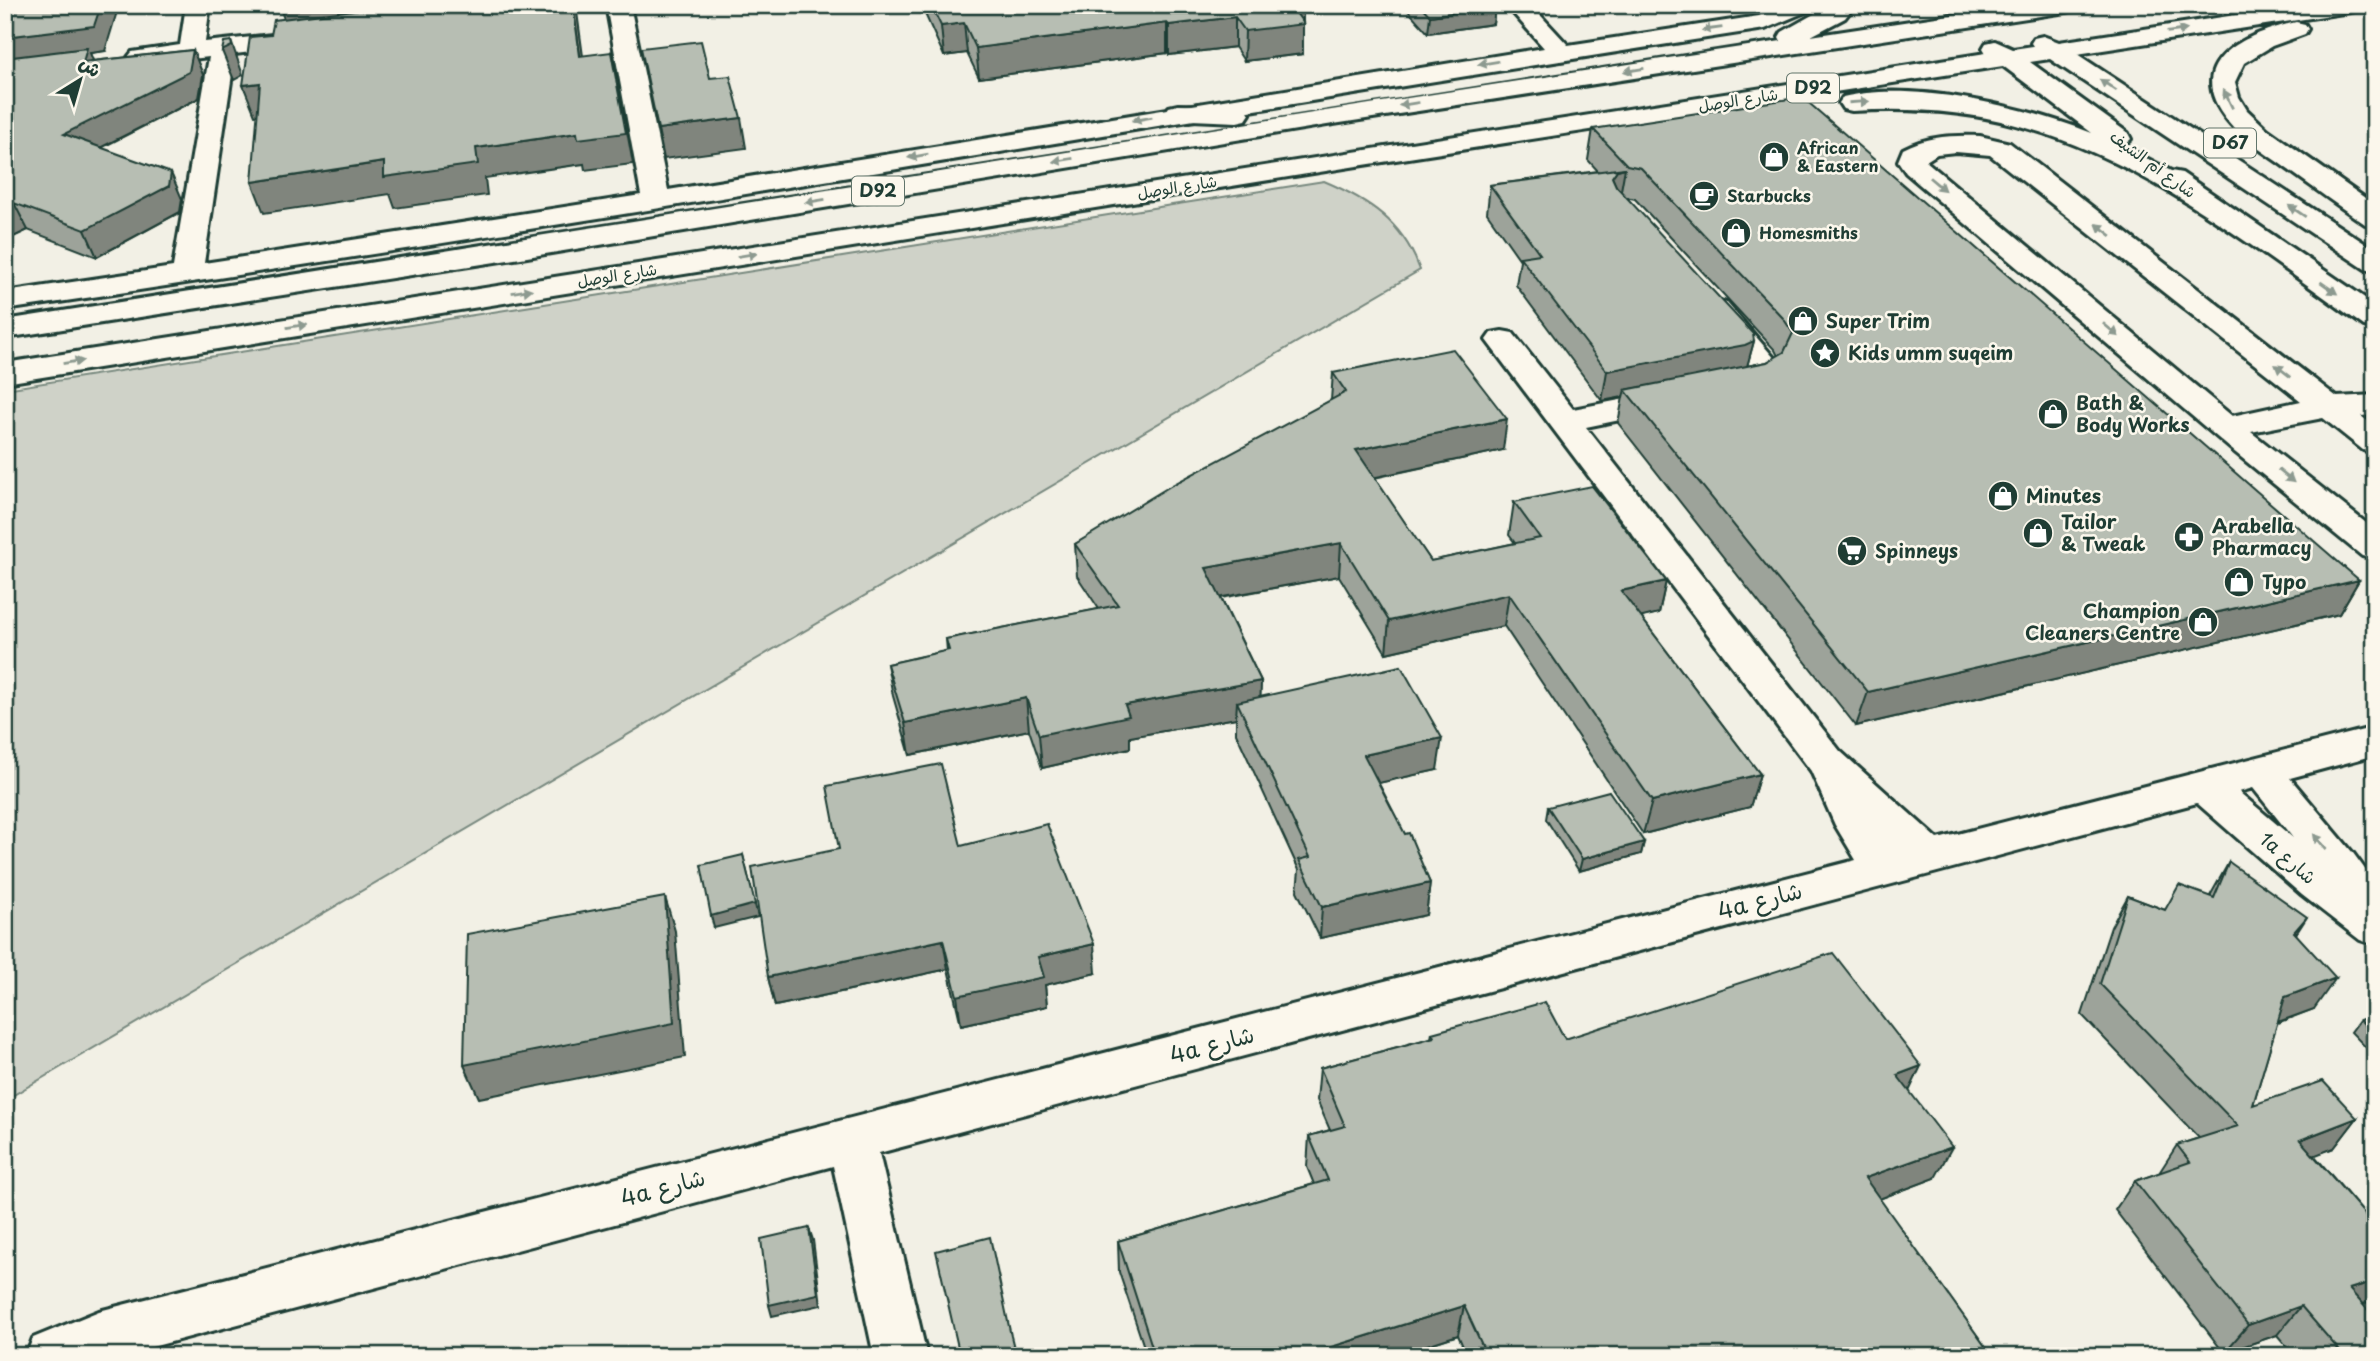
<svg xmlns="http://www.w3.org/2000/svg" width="2380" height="1361" font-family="'Playpen Sans','Playpen Sans Arabic',sans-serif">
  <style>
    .green { fill: #cfd2c8; stroke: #77887e; stroke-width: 2 }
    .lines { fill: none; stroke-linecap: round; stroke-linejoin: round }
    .minor-casing { stroke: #1f3d34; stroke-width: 6 }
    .major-casing { stroke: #1f3d34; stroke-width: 6 }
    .minor { fill: #fbf7ec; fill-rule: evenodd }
    .major { fill: #fbf7ec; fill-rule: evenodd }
    .wall { fill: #9da39a; stroke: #1f3d34; stroke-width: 2; fill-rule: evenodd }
    .shaded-wall { fill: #80857d; stroke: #1f3d34; stroke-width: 2 }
    .building { fill: #b7beb3; stroke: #1f3d34; stroke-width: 2 }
    .oneway { fill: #8d9a90 }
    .labels { text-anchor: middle; stroke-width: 5; stroke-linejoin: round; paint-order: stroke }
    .far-street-label { font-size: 16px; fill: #1f3d34; stroke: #fbf7ec }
    .far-poi-label { font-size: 16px; font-weight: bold; fill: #1f3d34; stroke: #fbf7ec; text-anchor: start }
    .shield { fill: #fbf7ec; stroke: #61756b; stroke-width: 2 }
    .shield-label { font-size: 18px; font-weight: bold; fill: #1f3d34 }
    .poi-label { font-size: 19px; font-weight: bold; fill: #1f3d34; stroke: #fbf7ec; text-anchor: start }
    .street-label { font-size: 19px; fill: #1f3d34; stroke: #fbf7ec }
    .near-street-label { font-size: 23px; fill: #1f3d34; stroke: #fbf7ec }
  </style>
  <rect width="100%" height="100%" fill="#f2f0e5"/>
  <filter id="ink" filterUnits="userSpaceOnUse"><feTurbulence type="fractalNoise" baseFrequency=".0143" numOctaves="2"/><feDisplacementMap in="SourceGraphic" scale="14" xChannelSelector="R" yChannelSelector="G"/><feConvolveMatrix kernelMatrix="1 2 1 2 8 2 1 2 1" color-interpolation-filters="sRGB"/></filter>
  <g filter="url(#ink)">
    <path class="green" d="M1324,181C1369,200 1403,222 1420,270L5,1100V389Z"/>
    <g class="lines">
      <g class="minor-casing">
        <path id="minor" d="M186,5H210L205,42L300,32L309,34L312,39L309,44L300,46L235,54L204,263L641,195L606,5H630L668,190L1544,48L1506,5H1531L1568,45L1759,16L1781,5H1813L1810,10L1765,29C1178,119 593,224 5,310V292L173,267L209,57L141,65L132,62L128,57L132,52L180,45Z
          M1980,136L2010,143L2337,397L2375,395V415L2361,416L2375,427V453L2363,450L2323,418L2251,432L2375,530V559L2362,556L2231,449L1906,173L1898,161L1903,149C1927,136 1954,135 1980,136ZM1956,152L1990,155L2301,401L2232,416L1926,161L1937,154Z
          M1716,300L1727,303L1782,367L1768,388L1728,399L1717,396L1712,389L1717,382L1740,377L1750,368L1701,309L1705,303Z
          M1502,331L1513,333L1573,409L1672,390L1683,393L1688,400L1683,407L1586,427L1840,751L1938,839L2375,727V755L2290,778L2353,853L2375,883V945L2360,940L2302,895L2197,803L879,1153L927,1356H874L833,1166L118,1356H26L33,1338L99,1311L1856,860L1835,825L1811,771L1486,340L1491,333ZM2253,788L2293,838L2239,792Z"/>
      </g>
      <g class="major-casing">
        <path id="major" d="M1830,5H1855L1845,18L1811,36L2016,5H2078L2075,10L2066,12L1327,125L521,258L5,338V320C598,228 1189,130 1781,41L1779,37L1782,32Z
          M2301,5H2362L2359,10L2350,12L2077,54L2375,250V272L2365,269L2050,59L2030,62L2128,133L2131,139L2123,146L2171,171L2182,173L2375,305V328L2364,326C2255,249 2147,160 2016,125C1962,110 1907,108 1852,111L1843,109L1839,103L1843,97C1911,80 2027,107 2092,133L2003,66L1357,166L5,383V363L1986,53L1983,48L1986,43L1995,41L2013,49L2033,46L2031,43L2034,38L2043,36L2059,42Z
          M2296,22L2305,24L2308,29L2305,34L2272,46L2244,63L2235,82L2239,97L2247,110L2267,129L2375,205V227L2365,224C2338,206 2313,187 2286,168C2266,153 2244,141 2228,121C2180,62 2245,34 2296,22Z
          M1178,105L1237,106L1246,108L1250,114L1246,120L1237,122L1169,119L1165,113L1169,107Z"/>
      </g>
      <use href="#minor" class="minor"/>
      <use href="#major" class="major"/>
    </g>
    <path class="wall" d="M5,5L105,51L90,53L93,61L193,50L203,75L199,98L101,148L182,199L180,212L97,257L28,230L5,241Z
      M921,5H1303V54L1244,61L1235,47L1169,55L1167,53L979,78L967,53L944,56Z
      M1403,5H1493L1495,7L1493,24L1428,33Z
      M1593,129L2359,580L2339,614L1856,726L1618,423L1623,397L1602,401L1516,285L1520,260L1487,213L1490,185L1598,171L1588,160ZM1626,197L1635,199L1775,350L1778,356L1767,362L1747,366L1754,341Z
      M1333,373L1503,450L1374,478L1431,561L1515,543L1509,535L1514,502L1666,581L1659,613L1641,617L1760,774L1750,807L1643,834L1504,626L1386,653L1339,576L1221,598L1261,681L1260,697L1437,770L1378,783L1430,883L1426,915L1320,938L1297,891L1299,870L1236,733V718L1130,737V748L1042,768L1029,730L910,755L893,696L887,664L947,651L946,639L1099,609L1077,576L1075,544L1331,400Z
      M1548,807L1644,842L1641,854L1579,871L1546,819Z
      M961,846L1096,973L1045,985L1047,1006L961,1025L948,969L775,1006L768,977Z
      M2229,862L2296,934L2314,1009L2277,1023L2253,1105L2357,1118L2334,1148L2314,1155L2375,1226V1300L2363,1305L2375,1356H2295L2277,1335L2224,1353L2115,1210L2135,1181L2159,1173L2177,1145L2199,1138L2082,1015L2111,927L2128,896L2165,910L2210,896Z
      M2375,1016V1057L2351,1032L2360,1020Z
      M1432,1033L1565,1039L1909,1091L1935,1178L1879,1199L1992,1356H1467L1458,1335L1393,1356H1147L1119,1272L1118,1241L1314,1184L1307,1167L1309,1136L1330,1130L1317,1100L1320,1068L1431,1038Z"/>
    <path class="shaded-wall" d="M101,5H119L105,51L90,53L98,73L5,63V37Z
      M325,5H482L288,29L281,11Z
      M573,5H575L577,12L587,86L580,56Z
      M1303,5V54L1244,61L1245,31L1291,6Z
      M1495,7L1493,24L1428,33L1430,16Z
      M1235,17V47L1169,55V25Z
      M964,23L967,53L944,56L941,26Z
      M1167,23V53L979,78L976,48Z
      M231,41L243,75L234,80L222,51Z
      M193,50L203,75L199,98L76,160L64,134Z
      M611,52L618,82L633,164L585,170L584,164L485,178L487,195L395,208L390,194L264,213L252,182L577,133Z
      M260,83L271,113L255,115L243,85Z
      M741,118L746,148L664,159L658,129Z
      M1625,168L1620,196L1612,177L1617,170Z
      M171,173L182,199L180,212L97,257L85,230Z
      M14,203L28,230L5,241V207Z
      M1754,341L1746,370L1625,390L1623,397L1602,401L1607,371Z
      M1507,419L1503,450L1353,482L1356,450Z
      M1341,543L1339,576L1206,600V568Z
      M2359,580L2339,614L1856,726L1868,692Z
      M1666,581L1659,613L1615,624L1621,591Z
      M1509,594L1504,626L1386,653L1389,621Z
      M1261,681L1260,713L1237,702L1236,718L1130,737V748L1042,768L1039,735L1125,705Z
      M1026,698L1029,730L910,755L905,723Z
      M1442,738L1437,770L1361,787L1364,755Z
      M1760,774L1750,807L1643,834L1652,801Z
      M1644,842L1641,854L1579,871L1582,859Z
      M743,855L758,917L714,928L711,916Z
      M1430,883L1426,915L1320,938L1322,907Z
      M665,897L675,931L685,1057L479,1098L464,1065Z
      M2307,917L2287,948L2294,932Z
      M943,940L948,969L775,1006L768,977Z
      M1094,944L1096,973L1045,985L1047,1006L961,1025L957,996L1038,957Z
      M2336,978L2314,1009L2264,1027L2285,997Z
      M1921,1066L1906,1098L1897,1075Z
      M2357,1118L2334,1148L2277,1170L2300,1140Z
      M1952,1147L1935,1178L1850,1210L1865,1178Z
      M809,1228L813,1240L821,1305L772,1316L769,1305Z
      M2375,1281V1300L2324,1318L2349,1289Z
      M1464,1306L1458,1335L1393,1356H1302Z
      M2301,1306L2277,1335L2224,1353L2248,1325Z"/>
    <path class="building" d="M5,5H101L94,26L5,37Z
      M282,5H325L281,11Z
      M394,5H573L580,56L611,52L626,133L578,139L577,133L476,148L478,164L384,177V162L252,182L260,83L243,85L250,37L271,35L274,20Z
      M931,5H1298L1291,6L1304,24L1245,31L1235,17L1169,25L1167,23L976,48L964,23L941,26Z
      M1420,5H1493L1495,7L1430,16Z
      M231,41L232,46L222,51L224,42Z
      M701,41L710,78L730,76L741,118L658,129L641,48Z
      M87,48L83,62L193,50L189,72L64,134L171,173L169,186L85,230L14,203L5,207V58Z
      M1802,97L2359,580L1868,692L1625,390L1767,362L1784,352L1793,333L1783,318L1641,168L1627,165L1593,129Z
      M1625,168L1617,170L1612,177L1616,186L1753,334L1754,341L1745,345L1607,371L1520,257L1540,254L1490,185Z
      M1453,349L1507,419L1356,450L1431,561L1540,538L1514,502L1592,486L1666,581L1621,591L1760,774L1652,801L1509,594L1389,621L1341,543L1206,568L1261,681L1125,705L1129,716L1039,735L1026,698L905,723L887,664L949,650L946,639L1118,605L1075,544L1172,485L1346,392L1333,373Z
      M1401,666L1442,738L1364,755L1405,834L1409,833L1430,883L1322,907L1299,860L1310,857L1237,702Z
      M941,764L961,846L1047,824L1094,944L1038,957L1044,977L957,996L943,940L768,977L752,867L839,849L827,786Z
      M1609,791L1644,842L1582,859L1548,807Z
      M743,855L755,904L711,916L701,865Z
      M2229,862L2307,917L2294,932L2336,978L2285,997L2253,1105L2323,1081L2357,1118L2300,1140L2375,1226V1281L2349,1289L2375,1318V1356H2344L2301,1306L2248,1325L2135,1181L2190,1162L2177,1145L2238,1126L2100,984L2128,896L2165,910L2179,885L2214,898Z
      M665,897L674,1023L464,1065L467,934Z
      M1833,953L1921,1066L1897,1075L1952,1147L1865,1178L1992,1356H1487L1464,1306L1302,1356H1155L1118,1241L1328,1180L1309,1136L1345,1126L1320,1068L1434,1037L1432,1033L1545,1002L1565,1039Z
      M2375,1016V1035L2360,1020Z
      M809,1228L818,1294L769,1305L761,1239Z
      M990,1237L1011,1336L1016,1356H960L936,1251Z"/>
    <defs><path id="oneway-solid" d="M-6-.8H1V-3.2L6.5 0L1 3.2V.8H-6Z" transform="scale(1.75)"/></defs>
    <g class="oneway">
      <use href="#oneway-solid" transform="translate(1712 29) rotate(172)"/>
      <use href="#oneway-solid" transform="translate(2177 31) rotate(-8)"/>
      <use href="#oneway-solid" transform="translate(1488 63) rotate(171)"/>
      <use href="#oneway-solid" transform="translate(1634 70) rotate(171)"/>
      <use href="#oneway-solid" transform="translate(2108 85) rotate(-146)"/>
      <use href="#oneway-solid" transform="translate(2228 99) rotate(-116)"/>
      <use href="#oneway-solid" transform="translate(1859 102) rotate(-4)"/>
      <use href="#oneway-solid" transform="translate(1409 104) rotate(171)"/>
      <use href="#oneway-solid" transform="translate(1142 119) rotate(170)"/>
      <use href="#oneway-solid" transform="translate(918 156) rotate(170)"/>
      <use href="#oneway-solid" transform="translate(1063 160) rotate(171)"/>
      <use href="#oneway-solid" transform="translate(1937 184) rotate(40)"/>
      <use href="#oneway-solid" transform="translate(815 201) rotate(171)"/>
      <use href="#oneway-solid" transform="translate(2297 211) rotate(-146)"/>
      <use href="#oneway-solid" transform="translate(2104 230) rotate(-142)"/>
      <use href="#oneway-solid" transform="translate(747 255) rotate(-9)"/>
      <use href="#oneway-solid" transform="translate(2329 288) rotate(35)"/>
      <use href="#oneway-solid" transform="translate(522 291) rotate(-9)"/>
      <use href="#oneway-solid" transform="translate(297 326) rotate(-9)"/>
      <use href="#oneway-solid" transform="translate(2111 330) rotate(40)"/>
      <use href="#oneway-solid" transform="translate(73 362) rotate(-9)"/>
      <use href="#oneway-solid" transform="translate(2283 371) rotate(-142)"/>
      <use href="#oneway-solid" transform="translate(2286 476) rotate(39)"/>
      <use href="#oneway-solid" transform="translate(2320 842) rotate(-129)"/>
    </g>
  </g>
  <defs>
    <g id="shop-disc" transform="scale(1.575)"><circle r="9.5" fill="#1f3d34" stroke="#fbf7ec"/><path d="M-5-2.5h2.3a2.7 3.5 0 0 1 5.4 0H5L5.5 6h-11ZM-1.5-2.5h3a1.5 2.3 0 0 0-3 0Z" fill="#fff"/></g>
    <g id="cafe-disc" transform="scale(1.575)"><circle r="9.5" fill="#1f3d34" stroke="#fbf7ec"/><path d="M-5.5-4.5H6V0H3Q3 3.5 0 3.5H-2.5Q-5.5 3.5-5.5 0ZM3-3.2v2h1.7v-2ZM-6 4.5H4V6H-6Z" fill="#fff"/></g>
    <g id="sight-disc" transform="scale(1.575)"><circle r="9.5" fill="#1f3d34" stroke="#fbf7ec"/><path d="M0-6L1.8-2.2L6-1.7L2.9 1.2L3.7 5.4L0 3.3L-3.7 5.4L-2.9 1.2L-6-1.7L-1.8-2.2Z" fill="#fff"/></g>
    <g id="pharmacy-disc" transform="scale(1.575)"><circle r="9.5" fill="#1f3d34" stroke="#fbf7ec"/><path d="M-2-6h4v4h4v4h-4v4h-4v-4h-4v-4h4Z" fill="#fff"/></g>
    <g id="supermarket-disc" transform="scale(1.575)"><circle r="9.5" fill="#1f3d34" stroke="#fbf7ec"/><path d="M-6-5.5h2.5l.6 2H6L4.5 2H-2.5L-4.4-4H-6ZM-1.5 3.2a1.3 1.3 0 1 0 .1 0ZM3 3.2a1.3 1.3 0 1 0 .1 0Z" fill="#fff"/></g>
  </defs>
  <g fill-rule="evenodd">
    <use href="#shop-disc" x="1774" y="157"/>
    <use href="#cafe-disc" x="1704" y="196"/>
    <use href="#shop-disc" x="1736" y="233"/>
    <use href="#shop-disc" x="1803" y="321"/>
    <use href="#sight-disc" x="1825" y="353"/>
    <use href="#shop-disc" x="2053" y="414"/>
    <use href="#shop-disc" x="2003" y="496"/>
    <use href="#shop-disc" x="2038" y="533"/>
    <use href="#pharmacy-disc" x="2189" y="537"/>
    <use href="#supermarket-disc" x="1852" y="551"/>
    <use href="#shop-disc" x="2239" y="582"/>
    <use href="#shop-disc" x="2203" y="622"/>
  </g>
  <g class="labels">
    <g class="far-street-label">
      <text transform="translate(1738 100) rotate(-9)" y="6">شارع الوصل</text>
      <text transform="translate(2153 164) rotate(36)" y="6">شارع أم الشيف</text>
      <text transform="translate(1177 187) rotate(-9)" y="6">شارع الوصل</text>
      <text transform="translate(617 275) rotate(-9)" y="6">شارع الوصل</text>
    </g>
    <g class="far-poi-label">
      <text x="1797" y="154">African<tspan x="1797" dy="18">&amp; Eastern</tspan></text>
      <text x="1727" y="202">Starbucks</text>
      <text x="1759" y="239">Homesmiths</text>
    </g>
    <g class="shield">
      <rect x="1787" y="73.5" width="52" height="29" rx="5"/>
      <rect x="2204" y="128.5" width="52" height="29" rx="5"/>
      <rect x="852" y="176.5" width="52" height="29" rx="5"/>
    </g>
    <g class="shield-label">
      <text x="1813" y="94">D92</text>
      <text x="2230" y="149">D67</text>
      <text x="878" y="197">D92</text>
    </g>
    <g class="poi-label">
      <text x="1826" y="328">Super Trim</text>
      <text x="1848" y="360">Kids umm suqeim</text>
      <text x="2076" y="410">Bath &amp;<tspan x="2076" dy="22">Body Works</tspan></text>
      <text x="2026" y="503">Minutes</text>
      <text x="2061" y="529">Tailor<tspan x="2061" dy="22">&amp; Tweak</tspan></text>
      <text x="2212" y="533">Arabella<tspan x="2212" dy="22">Pharmacy</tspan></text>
      <text x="1875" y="558">Spinneys</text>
      <text x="2262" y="589">Typo</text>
      <text x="2180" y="618" text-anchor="end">Champion<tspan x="2180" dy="22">Cleaners Centre</tspan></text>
    </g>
    <g class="street-label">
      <text transform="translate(2288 858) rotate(41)" y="7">1a شارع</text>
    </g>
    <g class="near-street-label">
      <text transform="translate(1760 901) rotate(-15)" y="8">4a شارع</text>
      <text transform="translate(1212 1045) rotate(-15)" y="8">4a شارع</text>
      <text transform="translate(663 1188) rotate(-15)" y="8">4a شارع</text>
    </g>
  </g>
  <rect width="2380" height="1361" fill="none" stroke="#fbf7ec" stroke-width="28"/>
  <rect x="14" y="14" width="2352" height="1333" fill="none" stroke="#1f3d34" stroke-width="2.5" filter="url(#ink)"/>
  <g transform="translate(80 80) rotate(37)" stroke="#fbf7ec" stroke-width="5" paint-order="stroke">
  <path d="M0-5L12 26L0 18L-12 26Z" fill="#1f3d34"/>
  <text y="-10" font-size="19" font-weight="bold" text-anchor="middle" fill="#1f3d34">ش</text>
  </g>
</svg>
